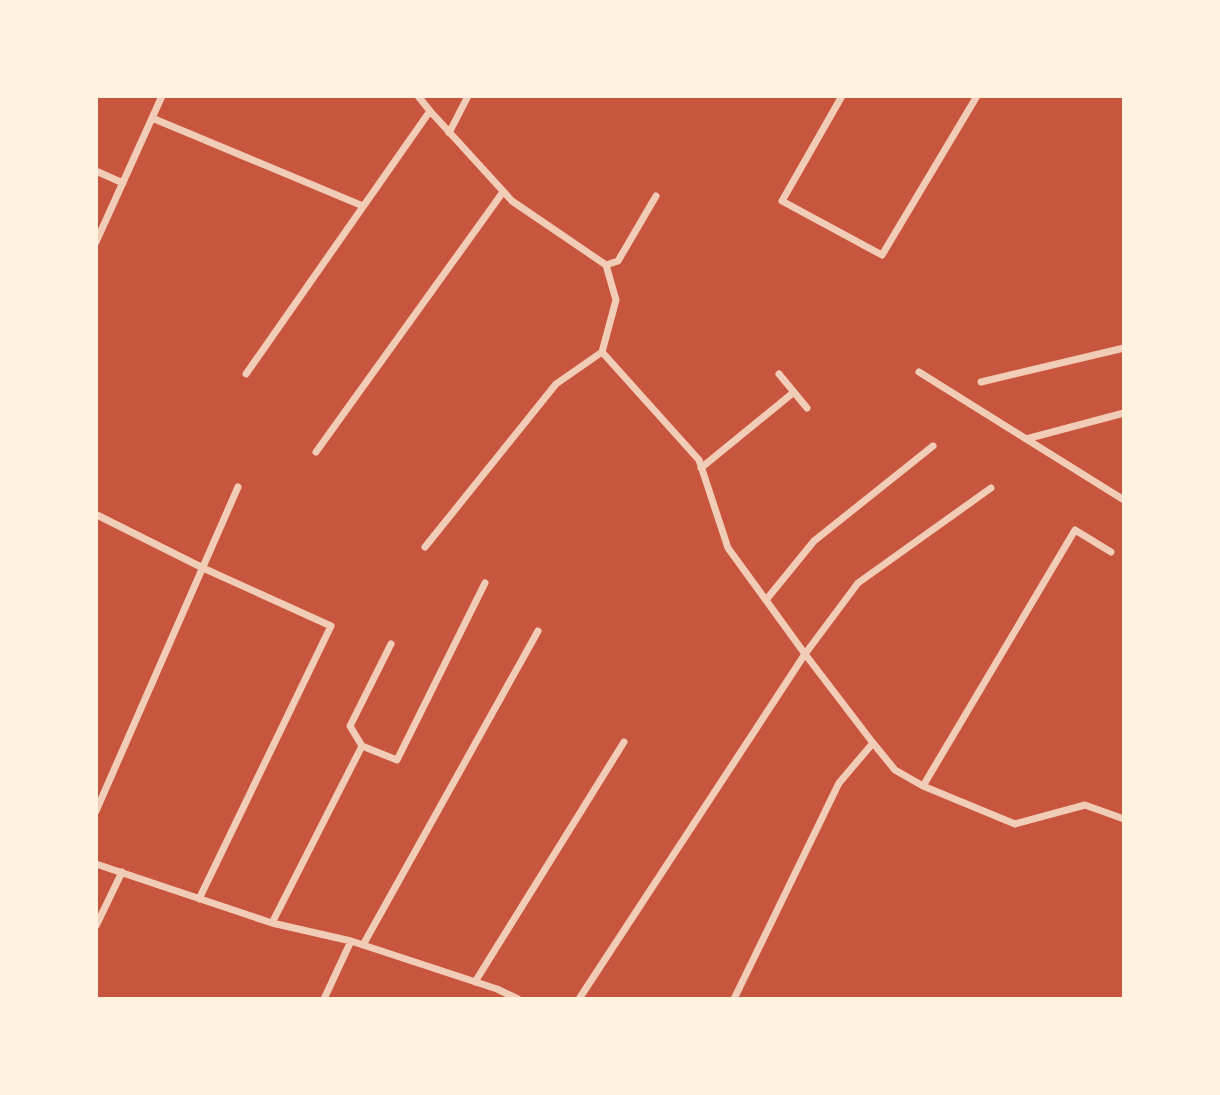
<svg xmlns="http://www.w3.org/2000/svg" width="1220" height="1095" font-family="Manrope,sans-serif">
  <style>
    .lines { fill: none; stroke-linecap: round; stroke-linejoin: round }
    .minor { stroke: #f1ccb7; stroke-width: 7 }
  </style>
  <rect width="100%" height="100%" fill="#c8553d"/>
  <g class="lines">
    <path class="minor" d="M418,96L430,111L512,201L606,265L616,300L602,352L699,460L728,548L805,654L873,743L839,783L734,999
      M842,96L782,201L882,255L977,96
      M152,118L363,206
      M449,133L468,96
      M96,171L123,183
      M96,242L162,96
      M606,265L618,261L656,196
      M919,372L1124,500
      M246,374L430,111
      M779,374L807,408
      M981,382L1124,348
      M1026,439L1124,413
      M316,452L503,192
      M701,468L794,392
      M97,515L203,568L331,626L199,899
      M425,547L556,384L602,352
      M766,600L814,541L933,446
      M873,743L895,770L923,786L1015,824L1085,805L1124,819
      M362,746L397,760L485,583
      M923,786L1075,530L1111,552
      M96,811L238,487
      M96,864L272,923L351,941L497,989L518,999
      M272,923L362,746L350,726L391,644
      M96,926L122,872
      M363,945L538,631
      M475,982L624,742
      M324,999L351,941
      M579,999L805,654L858,583L991,488"/>
  </g>
  <rect width="1220" height="1095" fill="none" stroke="#fff3e0" stroke-width="196"/>
</svg>
